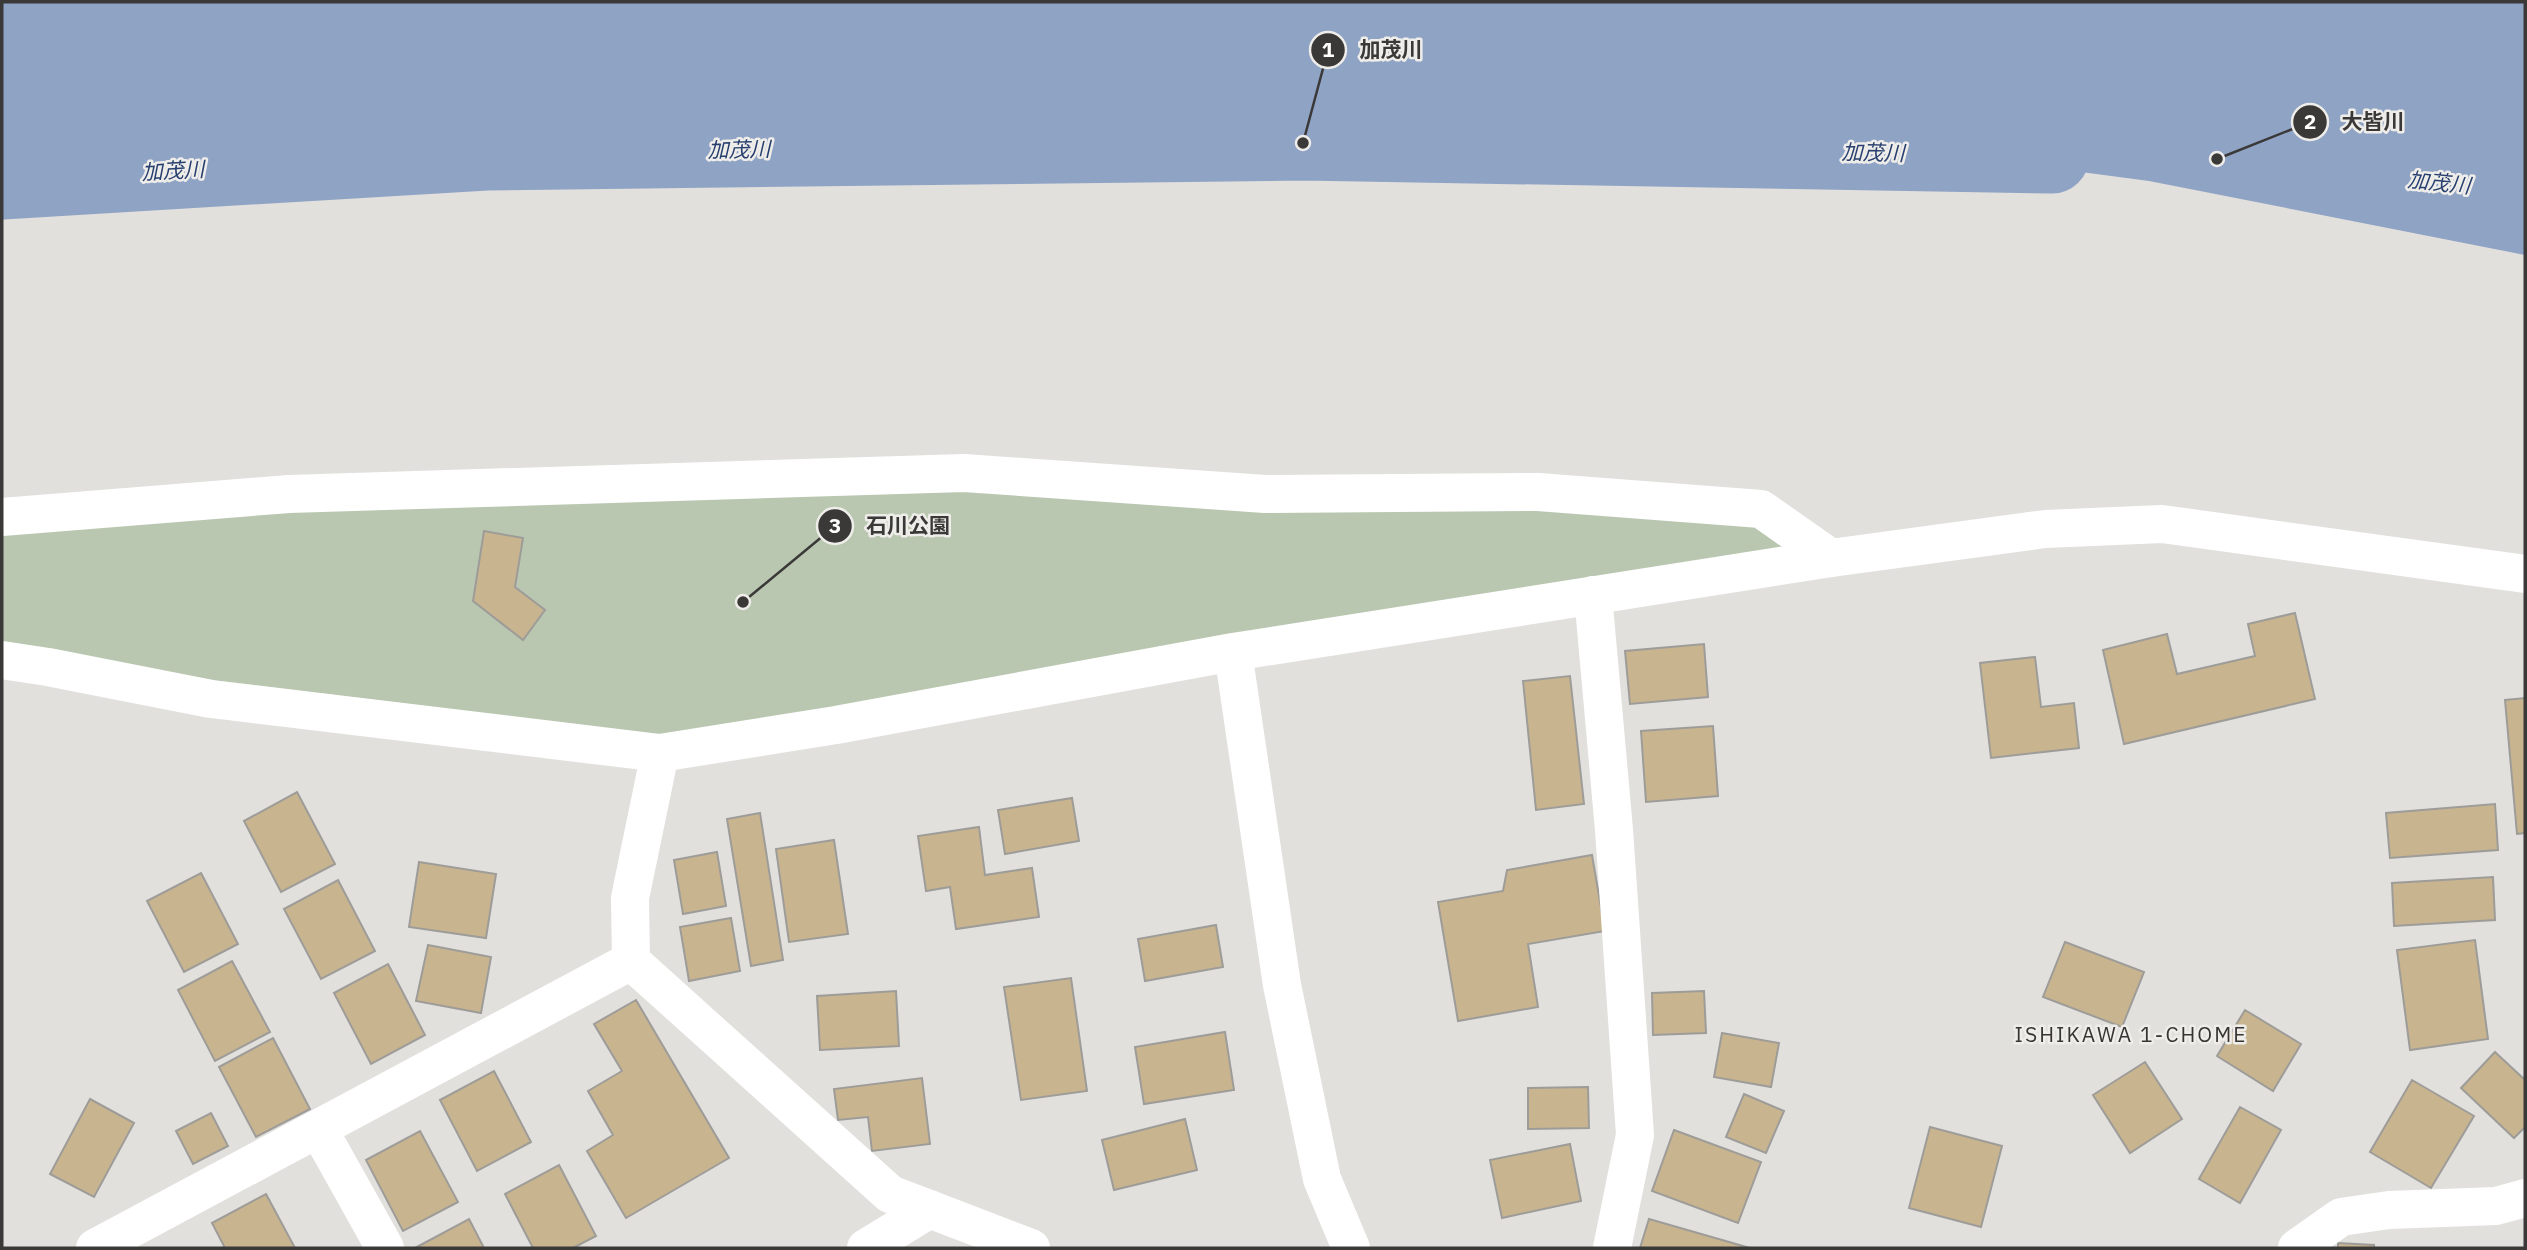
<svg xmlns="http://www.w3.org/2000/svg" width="2527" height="1250" font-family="'IBM Plex Sans','Noto Sans JP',sans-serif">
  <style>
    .green { fill: #b9c7b0 }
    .water { fill: #8fa3c5 }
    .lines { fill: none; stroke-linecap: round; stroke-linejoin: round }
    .river { stroke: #8fa3c5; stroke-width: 75 }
    .building { fill: #c8b58f; stroke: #9e9c99; stroke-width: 2 }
    .minor { stroke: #fff; stroke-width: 38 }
    .tertiary { stroke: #fff; stroke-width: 38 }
    .labels { text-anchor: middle; stroke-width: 5; stroke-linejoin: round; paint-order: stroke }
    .water-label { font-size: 21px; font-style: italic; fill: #28406f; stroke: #efedea }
    .neighbourhood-label { font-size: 21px; letter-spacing: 2px; fill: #363532; stroke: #efedea }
    .leader { fill: none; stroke: #3a3938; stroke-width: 2.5 }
    .callout-dot { fill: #3a3938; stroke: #efedea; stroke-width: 2.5 }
    .mark-label { font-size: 21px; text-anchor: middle; font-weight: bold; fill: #fff }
    .callout-label { font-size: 21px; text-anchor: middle; font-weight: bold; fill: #3a3938; stroke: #efedea; stroke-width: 5; stroke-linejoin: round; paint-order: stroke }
  </style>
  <rect width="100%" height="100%" fill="#e2e0dc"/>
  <path class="green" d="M965,486L1758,518L1804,551L661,735L2,654V527L295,501Z"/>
  <path class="water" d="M2,2H2525V255L2149,181L1734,126L497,121L2,173Z"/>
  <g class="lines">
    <path class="river" d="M2,182L486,153L1303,143L2052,156"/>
  </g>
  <path class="building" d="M484,531L523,538L515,587L545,610L523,640L473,601Z
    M2295,613L2315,699L2124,744L2103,650L2167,634L2177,674L2255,656L2248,624Z
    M1704,644L1708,697L1630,704L1625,651Z
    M2035,657L2041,707L2074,703L2079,748L1991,758L1980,663Z
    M1570,676L1584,804L1536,810L1523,681Z
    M2525,698V833L2517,834L2505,700Z
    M1713,726L1718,796L1646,802L1641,731Z
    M297,792L335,864L281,892L244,821Z
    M1072,798L1079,841L1005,854L998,810Z
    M2495,804L2498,850L2390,858L2386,813Z
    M760,813L783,960L751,966L727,819Z
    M979,827L985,875L1032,868L1039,917L956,929L950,887L926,891L918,836Z
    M834,840L848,934L789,942L776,849Z
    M717,852L726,906L683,914L674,860Z
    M1592,855L1605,931L1528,944L1538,1007L1458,1021L1438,902L1503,891L1507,870Z
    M419,862L496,874L486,938L409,927Z
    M201,873L238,944L184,972L147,901Z
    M2493,877L2495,920L2394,926L2392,883Z
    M338,880L375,951L321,979L284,909Z
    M731,918L740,971L689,981L680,927Z
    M1216,925L1223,967L1145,981L1138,939Z
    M2475,940L2488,1039L2410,1050L2397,950Z
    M2065,942L2144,972L2122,1027L2043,997Z
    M428,945L491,957L481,1013L416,1001Z
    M232,961L270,1032L215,1061L178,990Z
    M388,964L425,1035L371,1064L334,993Z
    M1071,978L1087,1091L1021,1100L1004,987Z
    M896,991L899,1046L820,1050L817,996Z
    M1704,991L1706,1033L1653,1035L1652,993Z
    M636,1000L729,1158L626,1218L587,1151L613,1135L588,1091L622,1071L594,1024Z
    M2245,1010L2301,1044L2273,1091L2217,1056Z
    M1225,1032L1234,1090L1144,1104L1135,1047Z
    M1722,1033L1779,1043L1771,1087L1714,1077Z
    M273,1038L310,1109L256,1137L219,1067Z
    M2495,1052L2525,1080V1127L2514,1138L2461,1088Z
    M2145,1062L2182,1119L2130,1153L2093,1095Z
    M494,1071L531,1142L477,1171L440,1100Z
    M922,1078L930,1144L872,1151L868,1117L838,1120L834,1089Z
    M2412,1080L2474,1116L2431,1188L2370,1152Z
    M1588,1087L1589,1128L1528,1129V1088Z
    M1744,1094L1784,1111L1766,1153L1726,1137Z
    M90,1099L134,1123L94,1197L50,1174Z
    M2240,1107L2281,1130L2240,1203L2199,1179Z
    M211,1113L228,1146L193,1164L176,1131Z
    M1185,1119L1197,1170L1114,1190L1102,1140Z
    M1930,1127L2002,1146L1981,1227L1909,1208Z
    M1674,1130L1761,1162L1738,1223L1652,1191Z
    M420,1131L458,1202L403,1231L366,1160Z
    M1570,1144L1581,1201L1502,1218L1490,1160Z
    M559,1165L596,1236L573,1248H533L505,1194Z
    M266,1194L295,1248H225L212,1223Z
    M469,1219L484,1248H415Z
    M1649,1219L1750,1248H1640Z
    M2338,1243L2374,1245V1248H2338Z"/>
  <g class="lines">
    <path class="minor" d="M2,517L289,494L964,473L1265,494L1538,492L1761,509L1831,558
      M1593,595L1614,830L1635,1135L1612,1248
      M660,753L630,898L631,961L890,1194L1031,1248
      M319,1130L385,1248
      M95,1248L631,961
      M866,1248L930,1209
      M2297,1248L2341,1217L2389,1210L2496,1206L2525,1198"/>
    <path class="tertiary" d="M1233,652L1282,985L1322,1179L1351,1248
      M2,660L48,667L211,699L660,753L836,725L1233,652L1831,558L2045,529L2162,524L2525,574"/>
  </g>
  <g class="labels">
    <g class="water-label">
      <text transform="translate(739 150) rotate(-1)" y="7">加茂川</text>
      <text transform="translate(1873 153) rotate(1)" y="7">加茂川</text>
      <text transform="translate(173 171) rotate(-3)" y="7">加茂川</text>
      <text transform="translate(2439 183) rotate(6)" y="7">加茂川</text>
    </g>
    <g class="neighbourhood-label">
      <text x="2131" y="1042">ISHIKAWA 1-CHOME</text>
    </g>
  </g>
  <path class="leader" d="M1303 143L1328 50M2217 159L2310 122M743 602L835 526"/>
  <g class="callout-dot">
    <circle cx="1303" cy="143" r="7"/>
    <circle cx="2217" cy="159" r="7"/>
    <circle cx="743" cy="602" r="7"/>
    <circle cx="1328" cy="50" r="18"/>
    <circle cx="2310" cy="122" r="18"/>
    <circle cx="835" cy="526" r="18"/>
  </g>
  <g class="mark-label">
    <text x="1328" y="57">1</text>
    <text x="2310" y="129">2</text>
    <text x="835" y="533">3</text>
  </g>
  <g class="callout-label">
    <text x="1391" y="57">加茂川</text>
    <text x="2373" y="129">大皆川</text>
    <text x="908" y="533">石川公園</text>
  </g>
  <rect width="2527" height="1250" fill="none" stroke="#3a3938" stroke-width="7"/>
</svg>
